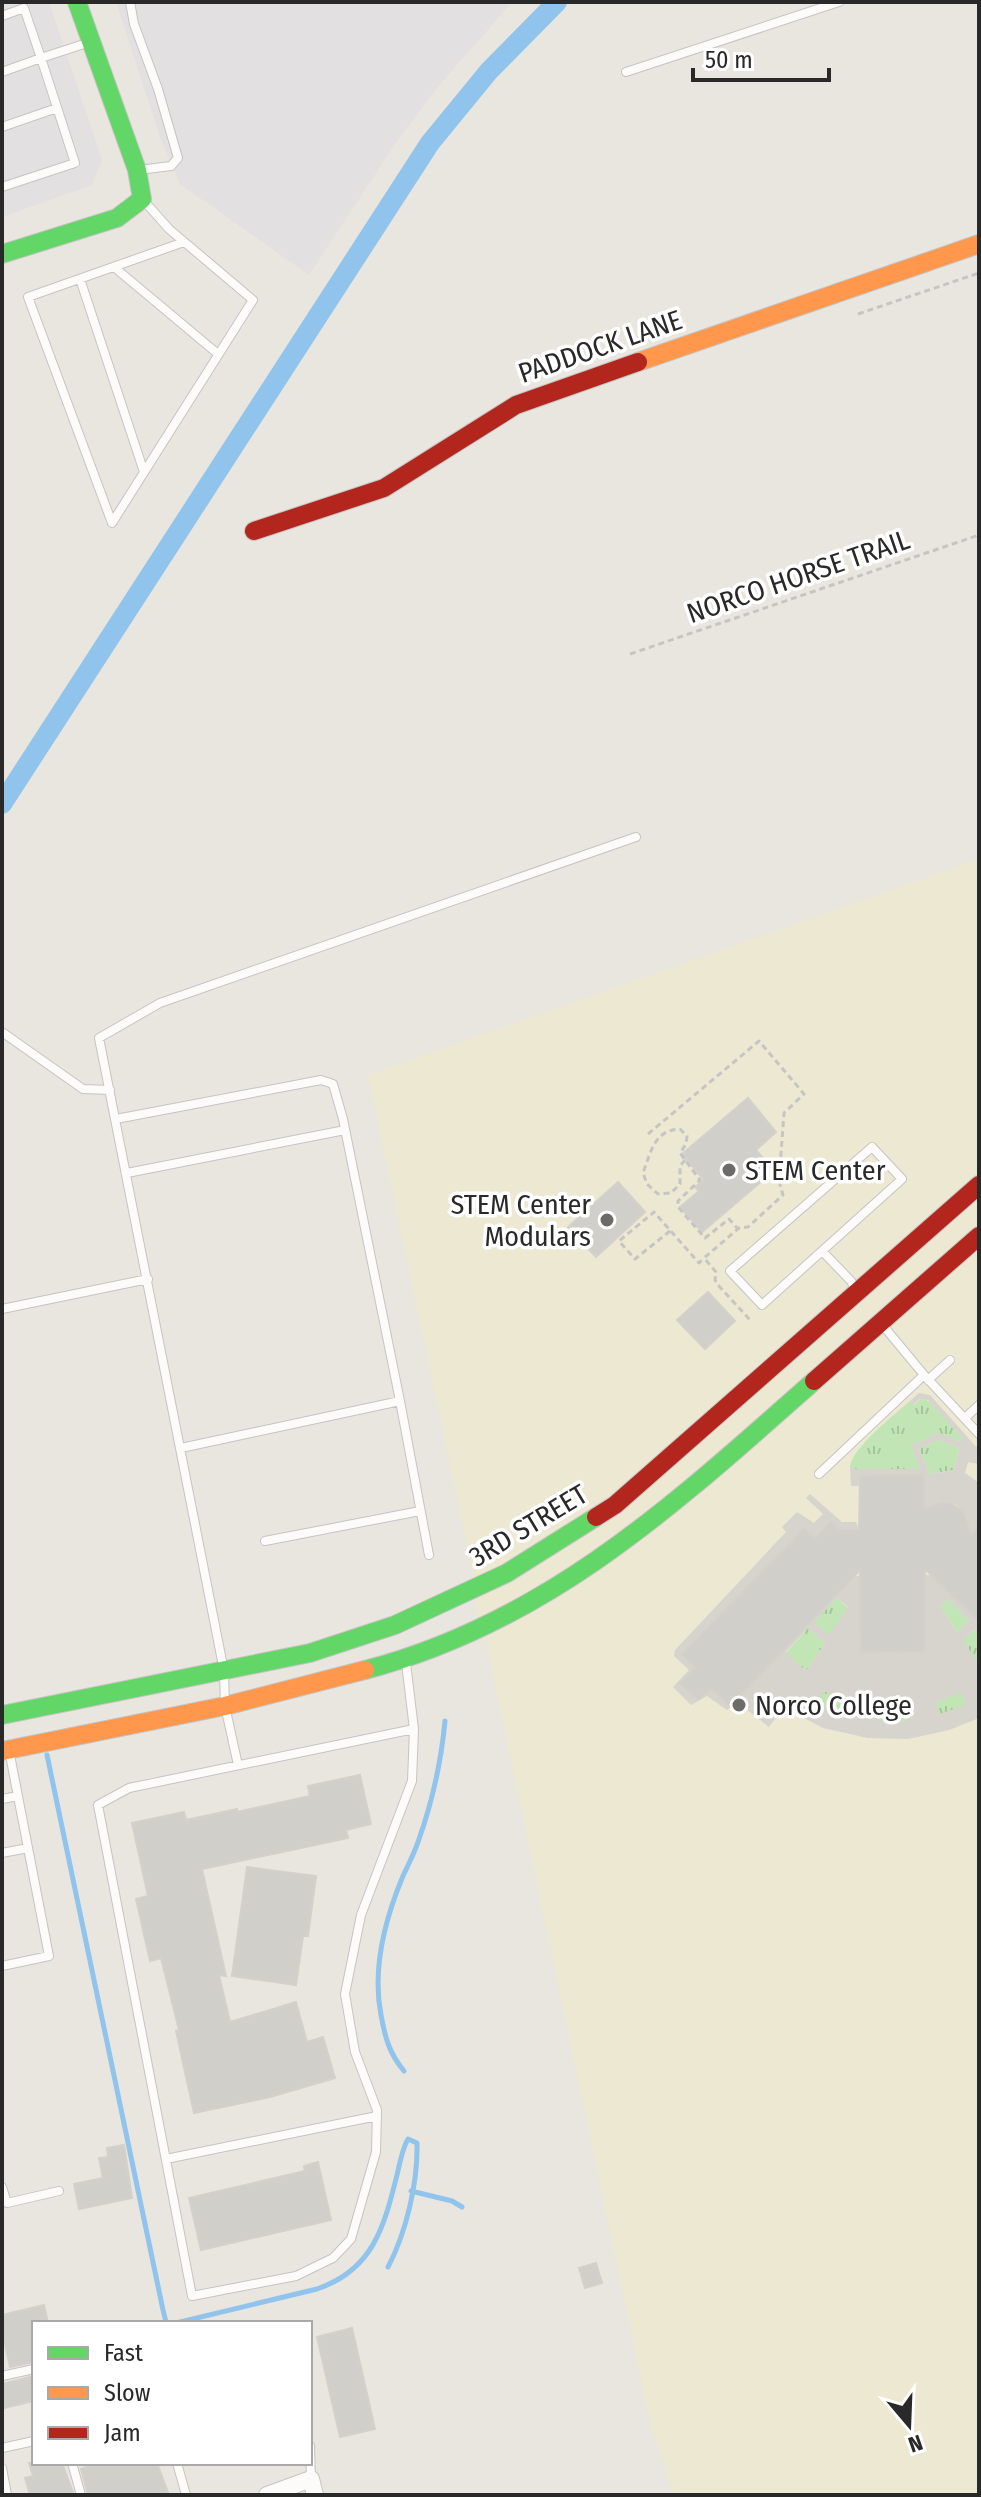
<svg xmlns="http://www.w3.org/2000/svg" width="981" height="2497" font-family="'Fira Sans Condensed',sans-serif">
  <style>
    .industrial { fill: #e3e0e1 }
    .education { fill: #ece8d2 }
    .grass { fill: url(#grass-tufts) }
    .plaza { fill: #d6d4cd; fill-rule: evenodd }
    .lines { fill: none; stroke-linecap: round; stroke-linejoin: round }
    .stream { stroke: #90c4ec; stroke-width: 5 }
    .canal { stroke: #90c4ec; stroke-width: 20 }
    .building { fill: #d1cfc9; stroke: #d3d1ca; stroke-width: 2 }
    .lane-casing { stroke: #c5c4c4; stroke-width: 10 }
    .street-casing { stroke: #c5c4c4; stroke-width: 18 }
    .fast-casing { stroke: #c5c4c4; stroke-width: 20 }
    .slow-casing { stroke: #c5c4c4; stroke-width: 20 }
    .jam-casing { stroke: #c5c4c4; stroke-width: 20 }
    .path { stroke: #c6c5c4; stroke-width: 3; stroke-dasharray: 6 4; stroke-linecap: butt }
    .lane { stroke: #fcfbfa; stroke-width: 8 }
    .street { stroke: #fcfbfa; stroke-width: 16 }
    .fast { stroke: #63d668; stroke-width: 18 }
    .slow { stroke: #ff974d; stroke-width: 18 }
    .jam { stroke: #b3261e; stroke-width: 18 }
    .poi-dot { fill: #6c6b68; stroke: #fff; stroke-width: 3 }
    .labels { text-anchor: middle; stroke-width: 7; stroke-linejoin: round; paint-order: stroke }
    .street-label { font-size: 28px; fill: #292929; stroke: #fff }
    .poi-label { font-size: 28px; fill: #292929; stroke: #fff; text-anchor: start }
  </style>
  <defs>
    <pattern id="grass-tufts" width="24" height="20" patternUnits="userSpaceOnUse" patternTransform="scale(2)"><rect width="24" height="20" fill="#c2e5b6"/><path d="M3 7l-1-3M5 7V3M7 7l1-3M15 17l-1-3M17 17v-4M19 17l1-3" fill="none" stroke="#a7c49c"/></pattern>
  </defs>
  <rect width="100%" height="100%" fill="#e8e6de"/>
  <path class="industrial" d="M2,2H49L102,160L92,185L2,217Z
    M116,2H512L436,89L397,141L309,275L180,184L160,137Z"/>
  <path class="education" d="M979,859V2495H674L650,2422L487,1646L472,1591L471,1565L368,1075Z"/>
  <path class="grass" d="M922,1398L930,1402L963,1438L961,1442L939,1433L912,1445L921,1469H855L850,1466C854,1446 894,1415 910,1401L914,1405Z
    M939,1440L959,1448L954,1470L930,1474L919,1449Z
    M837,1598L848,1608L829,1636L813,1622Z
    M948,1599L969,1621L957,1632L940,1606Z
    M808,1628L825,1643L806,1671L786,1653Z
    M976,1629L979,1632V1664L962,1640Z
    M823,1691L851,1701L847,1715L816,1704Z
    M961,1692L967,1705L939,1715L935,1702Z
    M880,1708H907L909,1721H879Z"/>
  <path class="plaza" d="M919,1393L930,1395L979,1450V1464L968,1462L965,1473L979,1483V1527L968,1538L963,1512L956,1505L943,1503L924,1513L923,1476H860V1486H851L850,1466L856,1469H920L911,1445L939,1433L961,1442L962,1438L928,1400L920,1399L913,1405L910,1401ZM939,1440L959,1448L954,1470L930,1474L919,1449Z
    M810,1494L842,1522H856L859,1530H839L831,1523L815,1539L803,1529L682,1654L696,1668L681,1684L697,1700L711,1688L730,1706L855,1576H861L862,1652L924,1650L925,1575H931L979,1621V1632L975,1629L963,1640L979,1664V1718L949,1730L908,1739L868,1738L823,1728L783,1707L769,1727L737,1702L727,1710L707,1696L691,1705L673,1687L689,1670L674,1656L675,1650L786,1532L782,1527L797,1512L814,1523L823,1514L806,1498ZM837,1598L848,1607L829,1635L814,1622ZM948,1599L969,1621L957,1632L940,1606ZM808,1628L825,1643L806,1671L786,1652ZM823,1691L851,1701L847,1714L817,1704ZM961,1693L966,1705L939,1714L936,1702ZM907,1708L908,1721H879L880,1709Z"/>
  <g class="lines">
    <path class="stream" d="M47,1755L163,2310L166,2322L170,2323
      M404,2071C389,2053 385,2037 381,2015C372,1969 385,1919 403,1876C408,1865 414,1854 418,1842C432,1803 441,1763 445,1721
      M411,2191L452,2201L462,2207
      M176,2323L317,2289C373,2270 384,2227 397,2175C400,2163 402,2149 408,2139L417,2143C418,2183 406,2233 388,2267"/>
    <path class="canal" d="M2,804L430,143L489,71L557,2"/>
  </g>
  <path class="building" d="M748,1098L776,1132L756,1150L769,1165L758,1174L763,1180L702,1232L680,1207L699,1191L695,1187L704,1180L682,1154Z
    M618,1182L645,1212L596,1257L568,1227Z
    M708,1292L735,1321L705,1349L677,1320Z
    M923,1475L924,1509L943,1503H950L963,1512L971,1535L979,1527V1621L925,1569L924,1651L861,1652L860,1570L730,1706L711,1688L698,1700L680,1683L696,1668L682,1654L804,1529L815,1539L831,1522L839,1530H859L860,1476Z
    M360,1775L371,1824L346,1830L348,1838L202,1869L226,1976L219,1975L230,2022L296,2002L307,2042L323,2037L335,2078L270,2097L194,2113L176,2031L179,2030L161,1958L150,1961L136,1899L148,1896L132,1823L184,1812L186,1820L237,1809V1812L310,1796L308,1786Z
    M247,1867L316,1876L308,1936H303L296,1985L232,1976Z
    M124,2145L132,2198L79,2209L74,2184L103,2178L99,2158L108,2157L107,2148Z
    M318,2162L331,2220L201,2250L189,2198L305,2171L304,2166Z
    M596,2263L602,2283L585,2288L579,2268Z
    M44,2305L48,2323H34V2362L10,2367L2,2331V2315Z
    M352,2328L375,2429L340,2437L317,2337Z
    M34,2376V2401L4,2408L2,2384Z
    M29,2463H62L74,2495H30L25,2478L33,2476Z
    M98,2463H157L169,2495H88L81,2469Z"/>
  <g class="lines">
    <g class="lane-casing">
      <path id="lane" d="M130,2L134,24L158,89L178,158L171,166L139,170
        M2,16L24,8L41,58L87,43
        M2,72L41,58L75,163L2,187
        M626,72L839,2
        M2,127L57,108
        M145,202L169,229L253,300L112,523L28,297L184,242
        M114,267L218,354
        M80,279L144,472
        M2,1032L83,1089L110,1090
        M116,1119L321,1080L333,1084L343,1119L400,1401
        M872,1147L902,1179L762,1305L730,1271Z
        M127,1173L345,1130
        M822,1251L851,1281L855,1289
        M2,1309L148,1279
        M881,1323L924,1375L979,1434
        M928,1380L950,1360
        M965,1418L979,1405
        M181,1448L400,1401L429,1555
        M819,1474L924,1375
        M265,1541L420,1511
        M406,1663L414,1729L412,1781L361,1915L345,1994L355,2052L377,2110L376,2152L351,2239L333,2258L296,2276L192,2296L98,1805L129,1788L414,1729
        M238,1765L225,1706L224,1671L99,1038L160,1003L636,837
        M2,1799L18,1796
        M2,1853L28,1848
        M2,1966L49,1956L9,1750
        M166,2159L377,2116
        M2,2187L7,2203L59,2191
        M2,2376L34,2369
        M310,2446L311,2479
        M2,2448L34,2441
        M72,2463L81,2495
        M177,2463L186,2495
        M2,2468L7,2495"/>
    </g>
    <g class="street-casing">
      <path id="street" d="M267,2495L311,2479L315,2495"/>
    </g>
    <g class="fast-casing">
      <path id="fast" d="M2,254L117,218L142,199L137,170L77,2
        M365,1670C547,1623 677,1502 814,1381
        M2,1715L310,1653L395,1625L507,1573L596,1517"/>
    </g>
    <g class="slow-casing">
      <path id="slow" d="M638,362L979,244
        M2,1751L225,1706L365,1670"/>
    </g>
    <g class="jam-casing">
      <path id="jam" d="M254,531L384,488L516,405L638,362
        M814,1381L979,1236
        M596,1517L615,1505L979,1185"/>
    </g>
    <path class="path" d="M858,314L979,273
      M630,654L979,535
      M648,1134L759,1041L804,1094L784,1113L779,1181L783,1195L748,1227L739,1228L704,1258L716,1272L715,1280L718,1285L751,1321
      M685,1160L680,1166V1184L671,1193L658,1194L647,1184L643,1173C651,1152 654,1130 680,1129L687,1136L686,1144L680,1153L700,1180L678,1201V1207L705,1238L729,1219L738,1229
      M670,1231L635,1259L619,1241L654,1212L699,1263L704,1258"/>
    <use href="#lane" class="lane"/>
    <use href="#street" class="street"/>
    <use href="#fast" class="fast"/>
    <use href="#slow" class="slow"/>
    <use href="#jam" class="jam"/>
  </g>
  <g class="poi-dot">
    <circle cx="729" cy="1170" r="8"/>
    <circle cx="607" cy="1220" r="8"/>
    <circle cx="739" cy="1705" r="8"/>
  </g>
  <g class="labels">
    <g class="street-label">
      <text transform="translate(600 346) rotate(-19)" y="10">PADDOCK LANE</text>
      <text transform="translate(798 576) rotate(-19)" y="10">NORCO HORSE TRAIL</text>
      <text transform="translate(528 1525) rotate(-31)" y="10">3RD STREET</text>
    </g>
    <g class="poi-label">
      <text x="745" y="1180">STEM Center</text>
      <text x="591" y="1214" text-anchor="end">STEM Center<tspan x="591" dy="32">Modulars</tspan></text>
      <text x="755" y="1715">Norco College</text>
    </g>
  </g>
  <rect width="981" height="2497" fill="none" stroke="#292929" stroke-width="8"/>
  <rect x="32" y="2321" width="280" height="144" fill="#ffffff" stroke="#a9a9a9" stroke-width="2"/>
  <rect x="48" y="2347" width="40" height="12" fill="#63d668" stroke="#a9a9a9" stroke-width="2"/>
  <text x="104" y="2361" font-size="24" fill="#292929">Fast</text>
  <rect x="48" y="2387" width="40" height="12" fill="#ff974d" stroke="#a9a9a9" stroke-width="2"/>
  <text x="104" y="2401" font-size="24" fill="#292929">Slow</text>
  <rect x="48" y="2427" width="40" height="12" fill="#b3261e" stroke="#a9a9a9" stroke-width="2"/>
  <text x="104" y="2441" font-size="24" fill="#292929">Jam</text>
  <g transform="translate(909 2425) rotate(161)" stroke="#ffffff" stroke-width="6" paint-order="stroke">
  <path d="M0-6L14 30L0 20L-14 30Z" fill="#292929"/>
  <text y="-12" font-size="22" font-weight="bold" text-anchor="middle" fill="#292929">N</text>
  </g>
  <path d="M693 68v12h136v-12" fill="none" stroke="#292929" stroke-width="4"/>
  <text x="705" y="68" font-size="24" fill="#292929" stroke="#ffffff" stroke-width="6" paint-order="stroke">50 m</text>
</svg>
